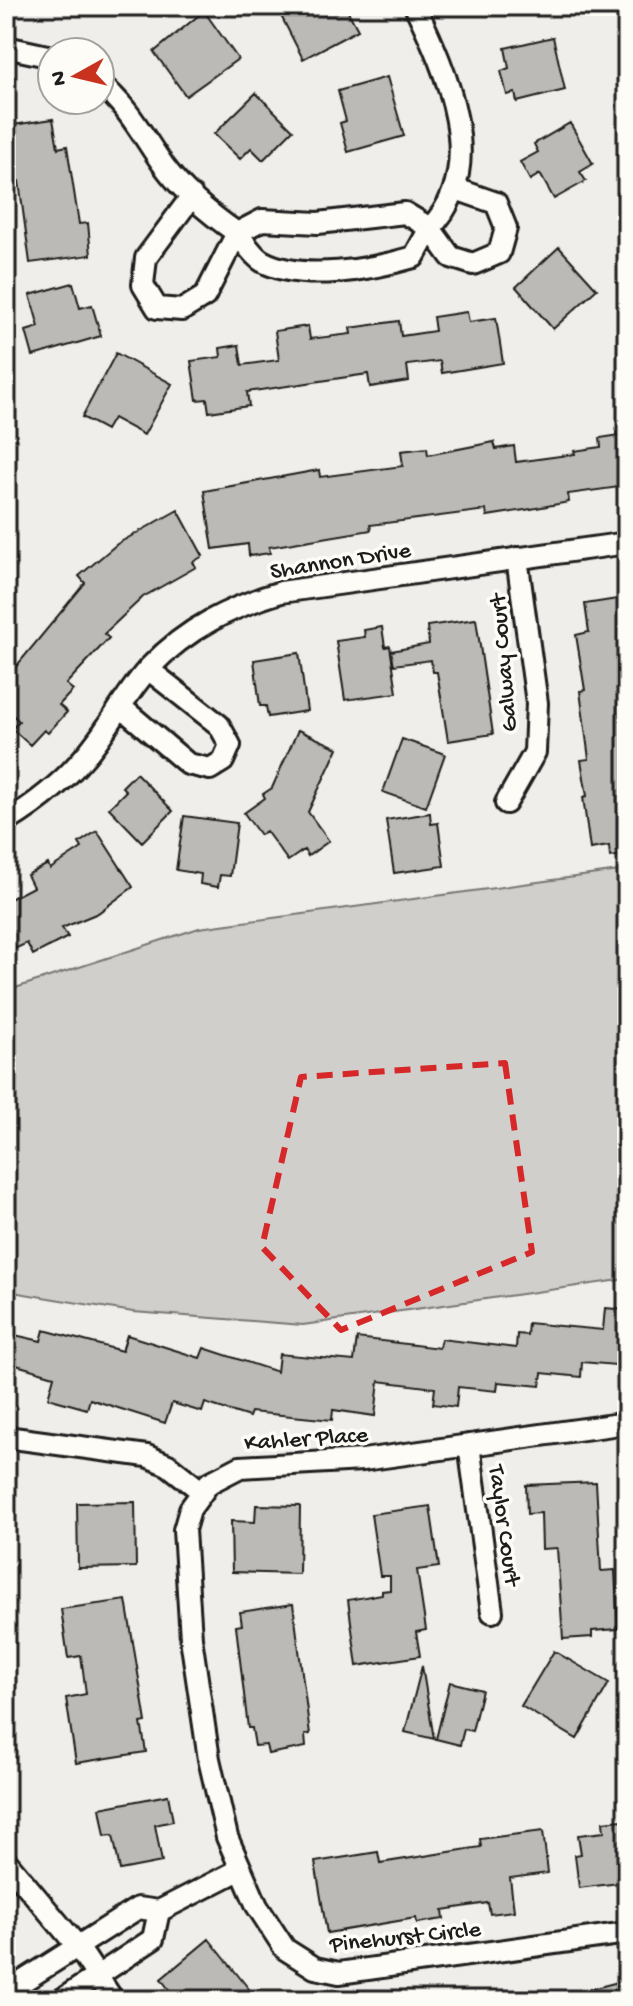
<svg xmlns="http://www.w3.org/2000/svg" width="633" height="2006" font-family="'Gochi Hand',sans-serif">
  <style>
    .green { fill: #d0cfcc; stroke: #767674; stroke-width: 2 }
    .building { fill: #bbbab6; stroke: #1c1c1c; stroke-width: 2 }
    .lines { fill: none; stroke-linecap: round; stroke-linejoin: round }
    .street-casing { stroke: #1c1c1c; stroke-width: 26 }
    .street { stroke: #fdfcf7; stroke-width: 20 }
    .marked { fill: none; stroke: #d62828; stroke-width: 6; stroke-dasharray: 16 10; stroke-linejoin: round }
    .labels { text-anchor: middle; stroke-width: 7; stroke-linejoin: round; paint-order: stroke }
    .street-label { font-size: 24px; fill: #1c1c1c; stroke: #fdfcf7 }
  </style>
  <rect width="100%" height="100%" fill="#f0eeea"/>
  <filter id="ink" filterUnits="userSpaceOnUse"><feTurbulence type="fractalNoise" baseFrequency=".0125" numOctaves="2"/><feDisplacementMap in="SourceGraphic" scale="16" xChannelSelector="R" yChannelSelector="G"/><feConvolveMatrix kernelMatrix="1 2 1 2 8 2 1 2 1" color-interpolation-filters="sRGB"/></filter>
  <g filter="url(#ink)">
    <path class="green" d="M627,870V1279L303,1325L133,1312L6,1291V991L199,928Z"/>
    <path class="building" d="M276,6H345L358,30L303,59Z
      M204,11L238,59L186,96L154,52Z
      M553,37L565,90L517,102L515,93L507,95L501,71L509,68L505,48Z
      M387,77L404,136L348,152L340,123L346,121L338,91Z
      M256,93L293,130L263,160L251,148L240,159L214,134Z
      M53,119L58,148L67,146L79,224L88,223L91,255L30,263L19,181L11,182L6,126Z
      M570,123L593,164L580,172L586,181L554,199L540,174L530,180L520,162L538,152L534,144Z
      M559,247L597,289L553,329L516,287Z
      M73,283L80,308L92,305L101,336L33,356L26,331L39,327L30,295Z
      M467,312L469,322L496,318L503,363L442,373L440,361L407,365L409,381L370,387L368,374L334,379L247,392L249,406L209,412L207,399L197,400L191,361L221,357L220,348L239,345L242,365L279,360L275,331L308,326L310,339L351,334L350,328L399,321L401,336L435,331L433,317Z
      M116,353L172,384L144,435L113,418L106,430L82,417Z
      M627,434V486L568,494L569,502L531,509L487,516L486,510L370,525L371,530L269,547L270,553L249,556L248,544L213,549L204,491L319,470L320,477L403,466L401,451L427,448L428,455L494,442L496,449L514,446L516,462L575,454L574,451L601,447L600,438Z
      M178,510L203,556L193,562L196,567L143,597L104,634L109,638L66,684L73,690L59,705L67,712L48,733L44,730L30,745L12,729L19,721L6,709V688L14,679L9,675L85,583L79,576L117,544Z
      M624,598L627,855L610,857L609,846L590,849L583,797L587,796L581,760L589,759L580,691L585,690L576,635L589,632L585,604Z
      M476,619L493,734L448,741L437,672H433L431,660L394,665L391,651L429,644L427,626Z
      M382,627L385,647L390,646L397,693L345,700L336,641L365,637L364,630Z
      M299,653L307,711L268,717L266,706H260L254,660Z
      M298,730L338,748L308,812L329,841L308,856L304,850L288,861L266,831L260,835L244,813L265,798L263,794L272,788Z
      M402,739L445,754L426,807L383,792Z
      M136,773L173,811L142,842L109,808L126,791L122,787Z
      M430,813L431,824L438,823L444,866L394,873L386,820Z
      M184,816L237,823L230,876L220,875L218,887L200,884L201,874L176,870Z
      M97,831L133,887L98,913L62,928L68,937L33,955L27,943L6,953V901L33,887L27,875L48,864L50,869L82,848L79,843Z
      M605,1308L627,1310V1366L582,1362L581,1377L542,1373L540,1386L498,1382L497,1391L458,1387L456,1407L433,1404L435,1388L379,1381L375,1416L333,1410L332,1420L251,1412L249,1417L205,1403L202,1412L172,1403L165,1423L90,1399L87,1409L48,1398L54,1376L6,1362V1333L41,1341L44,1330L122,1351L127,1335L200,1358L204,1348L277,1372L279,1354L354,1361L357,1338L439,1348L441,1339L516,1348L517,1334L527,1335L528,1323L603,1330Z
      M596,1482L601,1571L615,1570L618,1629L592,1631V1637L563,1639L557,1548L542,1549L541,1513L527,1514L526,1485Z
      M135,1502L136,1567L78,1568L77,1503Z
      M256,1505L300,1506L299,1574L232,1572L231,1521L255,1522Z
      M430,1506L439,1567L417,1570L426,1630L416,1632L420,1656L357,1666L348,1600L382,1594V1591L390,1590V1576H380L371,1514Z
      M126,1600L146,1722L141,1723L146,1752L76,1763L66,1698L86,1694L81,1656L68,1658L61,1609Z
      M293,1604L310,1734L305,1735L306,1747L268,1754L266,1745L255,1746L252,1728H248L236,1626L242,1625L240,1612Z
      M554,1651L609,1683L577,1739L521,1706Z
      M422,1666L434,1739L405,1732Z
      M450,1682L482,1690L472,1731L464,1729L460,1745L436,1739Z
      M168,1795L173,1821L155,1825L162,1862L120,1870L113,1835L105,1836L100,1808Z
      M622,1820L627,1836V1882L579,1888L575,1855L581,1854L578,1835L604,1832L603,1822Z
      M543,1831L548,1873L510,1878L514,1911L490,1914L488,1903L443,1910L444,1919L417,1923L416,1918L327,1933L315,1862L378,1852L380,1863L481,1847L480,1839Z
      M209,1939L249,1989L236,2000H177L161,1979Z
      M622,1981L627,2000H573L572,1994Z"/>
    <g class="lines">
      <g class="street-casing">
        <path id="street" d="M415,6C446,71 490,168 430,228L451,257L473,264L499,253L506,228L496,203L456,189
          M6,47L52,57
          M100,84C129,107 143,137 164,166C183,192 211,215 237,233L205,296L182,310L157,308L143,285L146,258L192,196
          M405,213L430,228L414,257C373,269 302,283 262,261C253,256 244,241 237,233L262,220L318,223Z
          M121,707L188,764L210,769L223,761L230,745L219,725L148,669
          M506,803L535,752L537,703L517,558
          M6,822C41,801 73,774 97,741C115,717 130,688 150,667C187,628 231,607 281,592L627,543
          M627,1423L363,1460L240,1467L209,1483L190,1509L184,1530L191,1638L209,1759L227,1837L257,1906L285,1949L315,1968L339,1973L627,1933
          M6,1437L147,1456L168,1465L201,1491
          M469,1445L492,1612
          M6,1861L78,1947L113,2000
          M10,2000L17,1985L138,1908L159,1911L239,1870
          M61,2000L153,1939L159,1911"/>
      </g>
      <use href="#street" class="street"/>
    </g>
  </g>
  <path class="marked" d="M505,1063L532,1252L341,1330L262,1247L301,1077Z"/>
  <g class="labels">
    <g class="street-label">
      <text transform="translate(340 559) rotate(-9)" y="8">Shannon Drive</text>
      <text transform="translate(502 663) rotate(-95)" y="8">Galway Court</text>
      <text transform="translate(306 1437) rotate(-4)" y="8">Kahler Place</text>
      <text transform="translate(506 1525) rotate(82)" y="8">Taylor Court</text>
      <text transform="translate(405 1935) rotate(-6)" y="8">Pinehurst Circle</text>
    </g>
  </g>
  <rect width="633" height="2006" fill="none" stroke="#fdfcf7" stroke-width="32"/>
  <rect x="16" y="16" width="601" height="1974" fill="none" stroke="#1c1c1c" stroke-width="3" filter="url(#ink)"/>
  <g transform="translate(76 76) rotate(262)"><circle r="38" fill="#fdfcf7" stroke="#a3a29f" stroke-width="2"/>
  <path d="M0-6L14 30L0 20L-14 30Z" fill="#c8321e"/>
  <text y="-12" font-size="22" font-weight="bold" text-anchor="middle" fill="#1c1c1c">N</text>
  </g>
</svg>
